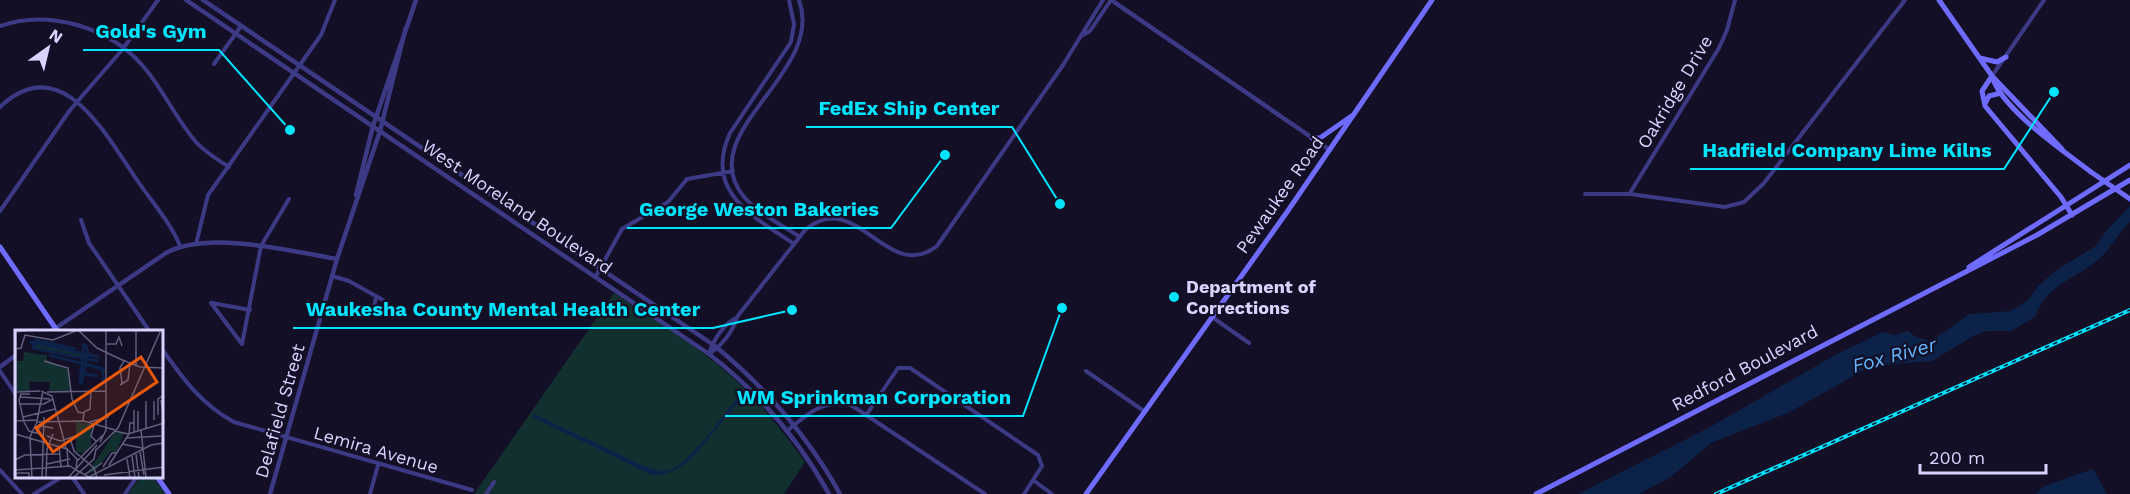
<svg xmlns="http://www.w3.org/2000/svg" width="2130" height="494" font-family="'Work Sans',sans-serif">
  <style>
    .green { fill: #12302f }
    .water { fill: #0c2248 }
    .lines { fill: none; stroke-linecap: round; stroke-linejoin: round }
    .minor { stroke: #3d3a85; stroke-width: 4 }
    .tertiary { stroke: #3d3a85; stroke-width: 4.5 }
    .secondary { stroke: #6f6bff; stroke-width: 5 }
    .rail-casing { stroke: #00e5ff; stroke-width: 4 }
    .rail { stroke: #130f26; stroke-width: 1.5; stroke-dasharray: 4.5; stroke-linecap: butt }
    .secondary-bridge { stroke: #6f6bff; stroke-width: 5 }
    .poi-dot { fill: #00e5ff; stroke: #130f26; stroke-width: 2 }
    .labels { text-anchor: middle; stroke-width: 4.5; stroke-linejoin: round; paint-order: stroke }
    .street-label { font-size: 18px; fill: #d9d4ff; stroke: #130f26 }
    .poi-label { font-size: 18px; font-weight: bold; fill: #d9d4ff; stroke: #130f26; text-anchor: start }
    .water-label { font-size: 20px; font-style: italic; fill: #62b6ff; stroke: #130f26 }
    .inset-river { fill: none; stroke: #0c2248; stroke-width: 3 }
    .inset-road { fill: none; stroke: #625e7d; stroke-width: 1.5 }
    .view { fill: #e8590c; fill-opacity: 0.15; stroke: #e8590c; stroke-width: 3 }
    .inset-edge { fill: none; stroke: #d9d4ff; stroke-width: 3 }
    .leader { fill: none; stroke: #00e5ff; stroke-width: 2 }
    .callout-dot { fill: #00e5ff; stroke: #130f26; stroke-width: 2 }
    .callout-label { font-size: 20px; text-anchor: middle; font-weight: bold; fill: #00e5ff; stroke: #130f26; stroke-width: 4.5; stroke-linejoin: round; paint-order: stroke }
  </style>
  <rect width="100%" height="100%" fill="#130f26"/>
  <path class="green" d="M614,293C654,320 697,345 733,378C761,403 783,432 805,462L784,494H474Z
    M140,478H154L166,494H128Z"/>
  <path class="water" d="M2130,206V222C2118,233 2112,247 2100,258C2076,280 2048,282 2035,317L2011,331H1986L1975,335L1932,361L1871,366L1790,412L1711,443L1671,477L1639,494H1578L1712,426L1835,355L1883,332L1894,335L1908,331L1916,337L1931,341L1970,314L2011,311L2028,300L2038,286L2058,269L2096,246L2106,231Z
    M737,398L741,403L733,407L732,411C726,415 722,422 717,428C697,451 685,475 652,475L532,417L534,414L646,467C656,470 665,473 674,468C691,460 724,415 737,398Z
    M2093,469L2107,494H2036L2044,486Z"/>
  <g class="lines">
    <path class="minor" d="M789,0L794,24L791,42L730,133C703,192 753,216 794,244
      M799,0C826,74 691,132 744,197C758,213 782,225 800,237
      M0,26C49,9 109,27 143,66C163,89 176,119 196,142C205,152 218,160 229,167
      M1083,35L1090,31L1111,0
      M214,64L241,26
      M1992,76L2044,0
      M0,107C62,48 106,136 137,180C151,201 171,223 180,246
      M1630,193L1719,48L1727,30L1735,0
      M1585,194H1630L1725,207L1744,202L1764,183L1905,0
      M0,211L70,110L122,50L158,0
      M81,220L89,243L150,332
      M196,244L208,195L321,35L335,0
      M332,276L349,281L383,300L385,305L380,311L374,309L376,296
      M596,276L622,229L668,202L687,179L733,171
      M211,303L242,344L261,246L289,199
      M212,303L250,310
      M1212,317L1249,343
      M162,349C183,379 202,405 234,422L472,490
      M709,354C721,346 733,332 737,317L805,230C856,186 887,285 937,246L1063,65L1103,0
      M709,354C713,340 724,324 736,318
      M0,371L16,395
      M1086,371L1144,411
      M867,414L898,368H910L1038,455L1042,466L1024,494
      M787,431C806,415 824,398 851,405L985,494
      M0,470L22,494
      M73,478L84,494
      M1033,480L1052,494
      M34,494L60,478
      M125,494L136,478
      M370,494L378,465
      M486,494L494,482"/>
    <path class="tertiary" d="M186,0L709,354C758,392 799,440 829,494
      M203,0L715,346C766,388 808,436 840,494
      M1111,0L1330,150
      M356,195L373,126L416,0
      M50,332L166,253C208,230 291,251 337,259
      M0,367L16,355
      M270,494L337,259L380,131L406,27"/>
    <path class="secondary" d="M1939,0L1992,76L2062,149
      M1980,58L1997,62L2006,57
      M1992,76L1982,91L1985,106L2061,197L2072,215
      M1992,76C2001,109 2064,151 2091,172
      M1985,104L1989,96L2001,93
      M1312,138H1320L1353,115
      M0,247L58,332
      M1969,267L2130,165
      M158,478L169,494
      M1086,494L1287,212L1432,0
      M1536,494L2037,235L2130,180"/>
    <g class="rail-casing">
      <path id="rail" d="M1716,494L2130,310"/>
    </g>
    <use href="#rail" class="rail"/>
    <path class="secondary-bridge" d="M2091,172L2130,199"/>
  </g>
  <circle class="poi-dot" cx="1174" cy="297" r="6"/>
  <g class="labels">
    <g class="street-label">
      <text transform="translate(1675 92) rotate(-59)" y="6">Oakridge Drive</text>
      <text transform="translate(1280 195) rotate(-55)" y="6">Pewaukee Road</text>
      <text transform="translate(517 207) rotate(34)" y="6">West Moreland Boulevard</text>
      <text transform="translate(1745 368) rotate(-28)" y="6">Redford Boulevard</text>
      <text transform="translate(280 411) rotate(-74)" y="6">Delafield Street</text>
      <text transform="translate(376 450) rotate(16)" y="6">Lemira Avenue</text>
    </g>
    <g class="poi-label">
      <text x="1186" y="293">Department of<tspan x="1186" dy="21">Corrections</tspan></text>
    </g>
    <g class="water-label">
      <text transform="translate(1894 355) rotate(-15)" y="7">Fox River</text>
    </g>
  </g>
  <g transform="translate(15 330)">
    <rect width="148" height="148" fill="#130f26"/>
    <path d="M20,14L72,25L70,28L20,20ZM9,22L32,25V30L54,40L56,61H34L35,52H14L15,61H1V31H8ZM61,92L76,94V115L69,123L61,122ZM100,102L109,103L101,123L96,121L80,141L71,145Z" fill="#12302f"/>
    <path class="inset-river" d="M15,12L84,27M60,19L21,10L18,18L83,31M34,25L88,39V51M64,43L83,46M65,54L69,13M65,54L69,13M66,54L73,23L70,14"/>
    <path class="inset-road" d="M1,0V104M63,0L82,18L105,29L125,37L149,38M121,0V36M0,2L18,0M92,14H101L104,7L107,16M1,19L6,18L10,5L38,10L63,0M29,31L53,38L57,69L63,82L68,83M107,53L105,38L109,31M105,55L113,50L115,33M26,61L37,66L45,96M2,62L25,61M32,62L91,61M15,64H6L4,70L9,92L14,101L25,104M5,67L35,69M146,70L149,94M131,71V98M139,71V90M5,74H29L38,69M119,80V102M123,81V100M143,85V69L149,65M8,87L40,79M0,91L22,90M22,91L28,61M68,92L69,82L75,79L76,61M74,92L94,87M45,95L51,119M79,95L76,106L81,111M126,100L131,148M100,101L113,104L149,93M21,103L26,96L38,98M0,104L52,119L62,129L61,140L74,147L136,115L149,113M32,106L45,111L61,106M55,108L59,121L79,138L82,148M111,108L146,106M85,112L91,100V0M107,114L127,118M44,116L46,137M52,118L53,136M81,120L103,98L145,2M0,122L1,104M125,122L129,145M121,124L124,148M117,126L120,148M112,129L115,148M0,130L10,125L44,124M62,131L88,105M32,134L55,129M94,135L114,104L115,93H119M88,137L97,123H101M0,140L55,136L61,140M69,145L87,133M89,145L149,137M1,148V143H14V148M17,148L15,107L22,92L69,91L100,100M27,148L29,87M31,148L32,119L38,104M53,148L82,115M58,148L79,129L81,119"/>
    <path class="view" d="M126,27L142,52L38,122L21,98Z"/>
    <rect width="148" height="148" class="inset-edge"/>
  </g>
  <path class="leader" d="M290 130L219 50H83M1060 204L1012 127H806M2054 92L2004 169H1690M945 155L891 228H627M792 310L713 328H293M1062 308L1023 416H725"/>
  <g class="callout-dot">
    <circle cx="290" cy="130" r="6"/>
    <circle cx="1060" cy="204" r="6"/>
    <circle cx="2054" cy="92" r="6"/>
    <circle cx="945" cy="155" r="6"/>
    <circle cx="792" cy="310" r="6"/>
    <circle cx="1062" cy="308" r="6"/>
  </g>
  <g class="callout-label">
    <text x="151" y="38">Gold's Gym</text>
    <text x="909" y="115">FedEx Ship Center</text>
    <text x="1847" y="157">Hadfield Company Lime Kilns</text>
    <text x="759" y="216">George Weston Bakeries</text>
    <text x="503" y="316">Waukesha County Mental Health Center</text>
    <text x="874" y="404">WM Sprinkman Corporation</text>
  </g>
  <g transform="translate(48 48) rotate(34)" stroke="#130f26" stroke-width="4.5" paint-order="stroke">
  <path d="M0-4.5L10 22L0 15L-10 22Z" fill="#d9d4ff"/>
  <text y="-9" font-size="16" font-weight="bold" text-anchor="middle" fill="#d9d4ff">N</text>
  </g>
  <path d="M1920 464v9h126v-9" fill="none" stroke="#d9d4ff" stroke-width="3"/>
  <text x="1929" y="464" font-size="18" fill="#d9d4ff" stroke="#130f26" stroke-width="4.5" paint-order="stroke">200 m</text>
</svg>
